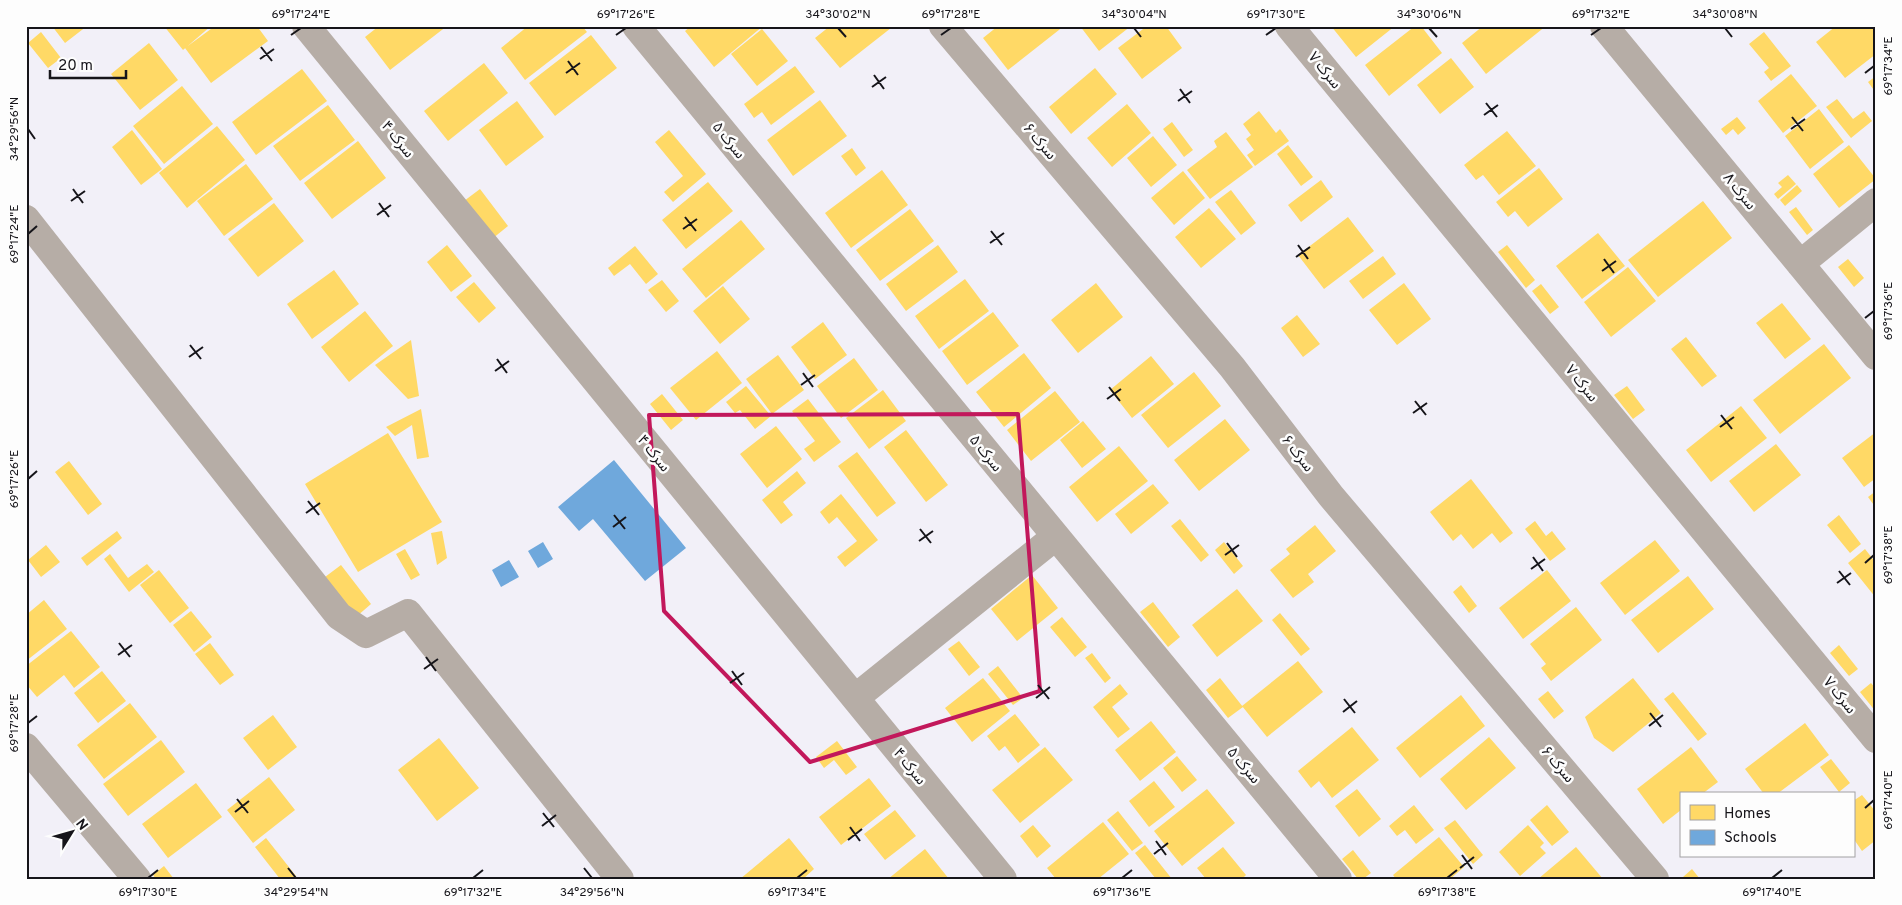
<svg xmlns="http://www.w3.org/2000/svg" width="1902" height="905" font-family="Overpass,'Noto Sans Arabic',sans-serif">
  <style>
    .homes { fill: #ffd966 }
    .schools { fill: #6fa8dc }
    .lines { fill: none; stroke-linecap: round; stroke-linejoin: round }
    .minor { stroke: #b6ada6; stroke-width: 28 }
    .marked { fill: none; stroke: #c2185b; stroke-width: 4; stroke-linejoin: round }
    .ticks { fill: none; stroke: #16151a; stroke-width: 2 }
    .labels { text-anchor: middle; stroke-width: 5; stroke-linejoin: round; paint-order: stroke }
    .street-label { font-size: 15px; fill: #16151a; stroke: #fdfdfd }
    .neatline { fill: none; stroke: #16151a; stroke-width: 2 }
    .ticks-label { font-size: 12px; text-anchor: middle; fill: #16151a }
  </style>
  <rect width="100%" height="100%" fill="#f2f0f8"/>
  <path class="homes" d="M52,26H87L65,43Z
    M164,26H211L183,50Z
    M215,26H257L268,41L211,83L185,48Z
    M379,26H447L390,70L365,37Z
    M528,26H582L587,32L525,80L501,48Z
    M691,26H763L714,67L685,31Z
    M830,26H889L891,28L840,68L815,38Z
    M998,26H1064L1008,70L983,38Z
    M1080,26H1131L1099,51Z
    M1147,26H1166L1182,48L1142,79L1118,48Z
    M1331,26H1395L1356,57Z
    M1415,26H1421L1442,53L1389,96L1365,65Z
    M1483,26H1546L1486,74L1462,43Z
    M1836,26H1876V54L1845,78L1816,42Z
    M762,29L788,61L757,86L731,54Z
    M41,32L61,58L48,68L28,43Z
    M1764,32L1791,66L1771,81L1764,72L1769,68L1749,44Z
    M591,35L617,68L555,116L529,83Z
    M149,43L178,80L140,110L111,74Z
    M1451,58L1474,87L1440,114L1417,85Z
    M484,63L508,93L448,141L424,111Z
    M795,66L815,92L771,125L762,112L754,118L744,104Z
    M1095,68L1117,94L1071,134L1049,107Z
    M302,69L327,101L256,155L232,122Z
    M1791,74L1817,106L1783,133L1758,101Z
    M1876,76V93L1868,82Z
    M182,86L213,124L164,164L133,126Z
    M1837,99L1853,119L1864,111L1872,121L1851,138L1826,107Z
    M820,100L847,136L793,176L767,140Z
    M517,101L544,137L506,166L479,130Z
    M1127,104L1151,133L1112,167L1087,138Z
    M328,105L355,140L300,181L273,146Z
    M1819,109L1844,142L1810,169L1785,136Z
    M1259,111L1276,133L1280,129L1289,141L1255,166L1247,155L1254,150L1246,139L1251,135L1243,124Z
    M1737,117L1746,128L1738,135L1733,129L1726,135L1721,129Z
    M1172,122L1193,150L1184,157L1163,129Z
    M217,126L245,160L187,208L159,173Z
    M132,130L162,169L141,185L112,147Z
    M669,130L706,174L673,202L664,192L683,176L655,142Z
    M1507,131L1536,166L1499,195L1483,175L1476,180L1464,165Z
    M1226,132L1253,167L1210,199L1187,170L1217,147L1214,141Z
    M1153,136L1177,165L1151,187L1127,158Z
    M358,141L386,178L332,219L304,183Z
    M1288,145L1313,177L1301,186L1277,154Z
    M1849,145L1876,179L1839,208L1813,174Z
    M852,148L866,168L856,176L841,156Z
    M246,164L273,199L224,236L197,201Z
    M1539,168L1563,199L1528,227L1515,211L1508,217L1496,202Z
    M882,170L908,205L851,248L825,213Z
    M1183,171L1205,198L1174,225L1151,198Z
    M1788,175L1796,184L1778,199L1774,194L1782,187L1778,183Z
    M1321,180L1333,197L1301,222L1288,205Z
    M708,182L733,211L686,249L662,220Z
    M1797,185L1802,191L1785,206L1780,200Z
    M480,189L508,226L492,239L464,201Z
    M1231,190L1256,223L1241,235L1215,202Z
    M1703,201L1732,238L1658,297L1628,260Z
    M274,203L304,241L258,277L228,239Z
    M1796,207L1813,230L1807,235L1789,212Z
    M1209,208L1236,239L1201,268L1175,237Z
    M910,209L934,241L880,281L856,250Z
    M1348,217L1374,251L1324,289L1298,255Z
    M741,220L765,249L706,298L682,269Z
    M1598,233L1625,266L1582,299L1556,266Z
    M447,245L472,276L451,292L427,262Z
    M938,245L958,272L906,311L886,284Z
    M1507,245L1535,280L1526,288L1498,252Z
    M635,246L658,274L646,284L630,264L614,276L608,268Z
    M1383,256L1396,274L1363,299L1349,281Z
    M1848,259L1864,278L1854,287L1838,267Z
    M1628,267L1656,301L1611,337L1584,302Z
    M334,270L359,304L312,339L287,304Z
    M965,279L989,311L939,349L915,316Z
    M662,280L679,301L666,312L648,290Z
    M474,282L496,308L479,323L456,297Z
    M1096,283L1123,317L1078,353L1051,320Z
    M1404,283L1431,319L1397,345L1369,310Z
    M1541,284L1559,307L1550,314L1532,291Z
    M723,286L750,319L720,344L693,311Z
    M1782,303L1811,339L1785,359L1756,323Z
    M365,311L393,346L349,382L321,347Z
    M993,312L1019,346L967,385L942,351Z
    M1297,315L1320,344L1303,357L1281,328Z
    M823,322L847,355L815,379L791,347Z
    M1686,337L1717,376L1702,387L1671,349Z
    M411,340L419,396L408,399L375,365Z
    M1824,344L1851,378L1780,434L1753,400Z
    M717,351L742,383L696,420L670,388Z
    M1024,353L1051,388L1004,427L976,392Z
    M778,355L804,390L772,414L746,379Z
    M1151,356L1174,384L1132,418L1110,390Z
    M854,358L878,390L841,418L817,386Z
    M1194,372L1221,406L1168,448L1141,415Z
    M746,386L771,416L755,429L740,410L735,413L726,402Z
    M1627,386L1645,410L1633,419L1614,395Z
    M883,390L906,421L869,449L846,418Z
    M1055,391L1080,422L1031,461L1007,430Z
    M662,394L683,420L671,430L650,404Z
    M808,399L841,442L814,462L804,449L815,441L792,411Z
    M1741,406L1767,438L1711,482L1686,450Z
    M421,409L429,457L417,459L412,425L395,436L386,427Z
    M1225,419L1250,450L1199,491L1174,460Z
    M1083,421L1106,449L1082,468L1060,440Z
    M776,426L802,459L767,488L740,454Z
    M906,430L948,485L926,502L884,447Z
    M1876,432V478L1864,487L1842,458Z
    M388,433L442,522L358,572L305,484Z
    M1776,444L1801,475L1754,512L1729,481Z
    M1119,446L1148,481L1097,522L1069,487Z
    M857,452L896,503L877,517L838,466Z
    M69,461L102,504L88,515L55,472Z
    M797,471L806,483L783,502L793,515L781,524L762,500Z
    M1471,479L1513,533L1500,543L1492,533L1473,549L1461,534L1453,541L1430,512Z
    M1153,484L1169,503L1131,534L1115,514Z
    M1876,491V508L1868,497Z
    M841,494L878,540L845,567L837,557L857,541L837,517L829,524L820,512Z
    M1839,515L1861,544L1850,553L1827,525Z
    M1180,519L1209,555L1201,562L1171,526Z
    M1535,521L1546,536L1552,531L1566,549L1550,561L1525,529Z
    M1315,525L1336,551L1308,574L1314,582L1293,598L1270,570L1290,554L1286,549Z
    M117,531L122,538L87,566L81,558Z
    M442,531L447,558L437,565L431,533Z
    M1655,540L1680,571L1625,615L1600,583Z
    M1224,542L1243,566L1234,574L1215,550Z
    M46,545L60,562L41,577L28,560Z
    M405,549L420,575L411,580L396,554Z
    M1865,549L1876,563V598L1848,563Z
    M110,554L128,578L147,564L154,572L129,592L104,559Z
    M341,565L371,604L356,617L325,577Z
    M159,570L189,608L170,623L140,585Z
    M1547,570L1571,601L1523,639L1499,608Z
    M1032,575L1058,608L1017,641L991,609Z
    M1688,576L1714,609L1658,653L1631,620Z
    M1461,585L1477,606L1469,613L1453,592Z
    M1237,589L1263,621L1217,657L1192,625Z
    M44,600L67,629L26,661V631L29,629L26,625V615Z
    M1153,602L1180,637L1168,647L1140,612Z
    M1576,607L1602,640L1551,681L1541,668L1546,664L1530,644Z
    M191,611L212,637L194,652L173,625Z
    M1280,613L1310,649L1301,656L1272,620Z
    M1062,617L1087,647L1075,657L1050,627Z
    M71,631L100,667L74,688L64,675L37,697L26,684V666Z
    M959,641L980,667L969,676L948,649Z
    M210,643L234,675L220,685L195,654Z
    M1839,645L1858,669L1849,676L1830,653Z
    M1092,653L1111,678L1105,683L1085,658Z
    M1298,661L1323,692L1267,737L1242,706Z
    M998,666L1023,698L1013,705L988,674Z
    M102,671L126,701L98,723L74,693Z
    M983,678L1010,711L972,742L945,708Z
    M1220,678L1243,707L1228,718L1206,690Z
    M1633,678L1661,713L1613,752L1594,738L1585,717Z
    M1871,683L1876,689V712L1860,692Z
    M1120,684L1128,694L1112,707L1130,729L1118,738L1093,707Z
    M1548,691L1564,711L1554,719L1538,699Z
    M1673,692L1707,734L1698,741L1664,699Z
    M1461,695L1485,726L1420,778L1396,748Z
    M130,703L157,737L104,779L77,745Z
    M1015,714L1040,745L1018,763L1005,746L999,751L987,736Z
    M273,715L297,747L268,770L243,738Z
    M1151,721L1176,752L1140,781L1115,750Z
    M1805,723L1829,755L1777,794H1764L1745,769Z
    M1352,727L1379,760L1332,798L1319,781L1311,788L1298,771Z
    M1489,737L1516,768L1466,810L1440,779Z
    M439,738L479,788L437,821L398,770Z
    M161,740L185,772L128,816L103,784Z
    M837,741L857,767L846,775L834,760L824,768L816,757Z
    M1045,747L1073,780L1020,823L992,790Z
    M1691,747L1718,782L1702,794H1681V810L1663,824L1637,789Z
    M1177,756L1197,780L1182,792L1163,768Z
    M1831,759L1850,783L1839,792L1820,767Z
    M269,777L295,810L253,843L227,810Z
    M869,778L891,806L841,845L819,817Z
    M1154,781L1175,807L1149,827L1129,801Z
    M196,783L222,817L168,858L142,824Z
    M1207,789L1235,823L1182,866L1154,831Z
    M1357,789L1381,819L1359,837L1335,806Z
    M1862,795L1876,812V840L1862,851L1853,838V801Z
    M1414,805L1434,830L1416,844L1405,830L1397,836L1389,826Z
    M1547,805L1569,832L1552,846L1530,820Z
    M895,810L916,836L885,860L864,834Z
    M1118,811L1143,843L1132,851L1107,820Z
    M1455,820L1483,855L1473,864L1444,828Z
    M1103,822L1129,854L1098,879H1056L1047,868Z
    M1033,825L1051,846L1037,858L1020,836Z
    M1528,825L1544,843L1540,847L1546,853L1520,876L1499,852Z
    M1439,837L1464,867L1450,879H1396L1393,875Z
    M266,838L296,876L293,879H280L255,847Z
    M789,838L814,869L803,879H740Z
    M1145,845L1172,879H1156L1135,853Z
    M1223,847L1246,875L1242,879H1206L1197,868Z
    M1576,847L1603,879H1538Z
    M925,849L949,879H888Z
    M1353,850L1371,873L1363,879H1358L1342,859Z
    M164,866L174,879H156L153,875Z
    M1692,869L1700,879H1685L1683,877Z"/>
  <path class="schools" d="M614,460L686,548L645,581L593,519L579,531L558,507Z
    M543,542L553,559L538,568L528,551Z
    M509,560L519,577L501,587L492,570Z"/>
  <g class="lines">
    <path class="minor" d="M306,26L1003,879
      M636,26L1338,879
      M943,26L1232,367L1331,496L1655,879
      M1289,26L1876,739
      M1604,26L1876,356
      M26,219L339,616L366,634L408,613L620,879
      M1800,264L1876,202
      M855,698L1055,537
      M26,747L137,879"/>
  </g>
  <path class="marked" d="M1018,414L1040,691L810,762L664,611L649,415Z"/>
  <path class="ticks" d="M838,28L846,37M1134,28L1141,37M1429,28L1437,37M1725,28L1732,37M291,35L301,28M616,35L626,28M941,35L951,28M1266,35L1276,28M1591,35L1601,28M261,47L272,61M260,59L274,49M568,61L578,75M566,73L580,63M1865,73L1874,66M874,75L884,89M872,87L886,77M1180,89L1190,103M1178,101L1192,91M1486,103L1497,117M1484,115L1498,105M1792,117L1803,131M28,129L35,139M1791,129L1805,119M73,189L83,203M71,201L85,191M379,203L389,217M377,215L391,205M685,217L696,231M683,229L697,219M991,231L1002,245M28,234L37,226M990,243L1004,233M1298,245L1308,259M1296,257L1310,247M1604,259L1614,273M1602,271L1616,261M1865,318L1874,311M190,345L201,359M189,357L203,347M497,359L507,373M495,371L509,361M803,373L813,387M801,385L815,375M1109,387L1120,401M1107,399L1121,389M1415,401L1426,415M1413,413L1427,403M1721,415L1732,429M1720,427L1734,417M28,479L37,471M308,501L319,515M306,513L320,503M614,515L625,529M613,527L626,517M920,529L931,543M919,541L933,531M1227,543L1237,557M1225,555L1239,545M1533,557L1543,571M1865,563L1874,555M1531,569L1545,559M1839,571L1850,585M1837,583L1851,573M119,643L130,657M118,655L132,645M426,657L436,671M424,669L438,659M732,671L742,685M730,683L744,673M1038,685L1049,699M1036,698L1050,687M1344,699L1355,713M1343,712L1357,701M1650,713L1661,727M28,723L37,716M1649,726L1663,715M237,799L248,813M1865,808L1874,800M235,812L249,801M543,813L554,827M542,826L556,815M850,827L860,841M848,840L862,829M1156,841L1166,855M1154,854L1168,843M1462,855L1472,869M288,868L296,878M584,868L592,878M1460,868L1474,857M148,878L158,870M473,878L483,870M797,878L807,870M1122,878L1132,870M1447,878L1457,870M1772,878L1782,870"/>
  <g class="labels">
    <g class="street-label">
      <text transform="translate(1325 70) rotate(51)" y="5">سرک ۷</text>
      <text transform="translate(398 139) rotate(51)" y="5">سرک ۴</text>
      <text transform="translate(729 140) rotate(51)" y="5">سرک ۵</text>
      <text transform="translate(1040 141) rotate(50)" y="5">سرک ۶</text>
      <text transform="translate(1740 191) rotate(51)" y="5">سرک ۸</text>
      <text transform="translate(1582 383) rotate(51)" y="5">سرک ۷</text>
      <text transform="translate(654 453) rotate(51)" y="5">سرک ۴</text>
      <text transform="translate(986 453) rotate(51)" y="5">سرک ۵</text>
      <text transform="translate(1298 453) rotate(52)" y="5">سرک ۶</text>
      <text transform="translate(1840 695) rotate(51)" y="5">سرک ۷</text>
      <text transform="translate(1558 764) rotate(50)" y="5">سرک ۶</text>
      <text transform="translate(1244 765) rotate(50)" y="5">سرک ۵</text>
      <text transform="translate(910 766) rotate(51)" y="5">سرک ۴</text>
    </g>
  </g>
  <rect width="1902" height="905" fill="none" stroke="#fdfdfd" stroke-width="55"/>
  <rect x="1680" y="792" width="175" height="65" fill="#fdfdfd" stroke="#a1a0a2"/>
  <rect x="1690" y="805" width="25" height="15" fill="#ffd966" stroke="#a1a0a2"/>
  <text x="1724" y="818" font-size="15" fill="#16151a">Homes</text>
  <rect x="1690" y="830" width="25" height="15" fill="#6fa8dc" stroke="#a1a0a2"/>
  <text x="1724" y="842" font-size="15" fill="#16151a">Schools</text>
  <g transform="translate(72 832) rotate(53)" stroke="#fdfdfd" stroke-width="4" paint-order="stroke">
  <path d="M0-4L9 19L0 12L-9 19Z" fill="#16151a"/>
  <text y="-8" font-size="14" font-weight="bold" text-anchor="middle" fill="#16151a">N</text>
  </g>
  <path d="M50 70v8h76v-8" fill="none" stroke="#16151a" stroke-width="2.5"/>
  <text x="58" y="70" font-size="15" fill="#16151a" stroke="#fdfdfd" stroke-width="4" paint-order="stroke">20 m</text>
  <rect x="28" y="28" width="1846" height="850" class="neatline"/>
  <g class="ticks-label">
    <text x="301" y="18">69°17'24"E</text>
    <text x="626" y="18">69°17'26"E</text>
    <text x="838" y="18">34°30'02"N</text>
    <text x="951" y="18">69°17'28"E</text>
    <text x="1134" y="18">34°30'04"N</text>
    <text x="1276" y="18">69°17'30"E</text>
    <text x="1429" y="18">34°30'06"N</text>
    <text x="1601" y="18">69°17'32"E</text>
    <text x="1725" y="18">34°30'08"N</text>
    <text transform="translate(1888 66) rotate(-90)" y="4">69°17'34"E</text>
    <text transform="translate(14 129) rotate(-90)" y="4">34°29'56"N</text>
    <text transform="translate(14 234) rotate(-90)" y="4">69°17'24"E</text>
    <text transform="translate(1888 311) rotate(-90)" y="4">69°17'36"E</text>
    <text transform="translate(14 479) rotate(-90)" y="4">69°17'26"E</text>
    <text transform="translate(1888 555) rotate(-90)" y="4">69°17'38"E</text>
    <text transform="translate(14 723) rotate(-90)" y="4">69°17'28"E</text>
    <text transform="translate(1888 800) rotate(-90)" y="4">69°17'40"E</text>
    <text x="148" y="896">69°17'30"E</text>
    <text x="296" y="896">34°29'54"N</text>
    <text x="473" y="896">69°17'32"E</text>
    <text x="592" y="896">34°29'56"N</text>
    <text x="797" y="896">69°17'34"E</text>
    <text x="1122" y="896">69°17'36"E</text>
    <text x="1447" y="896">69°17'38"E</text>
    <text x="1772" y="896">69°17'40"E</text>
  </g>
</svg>
